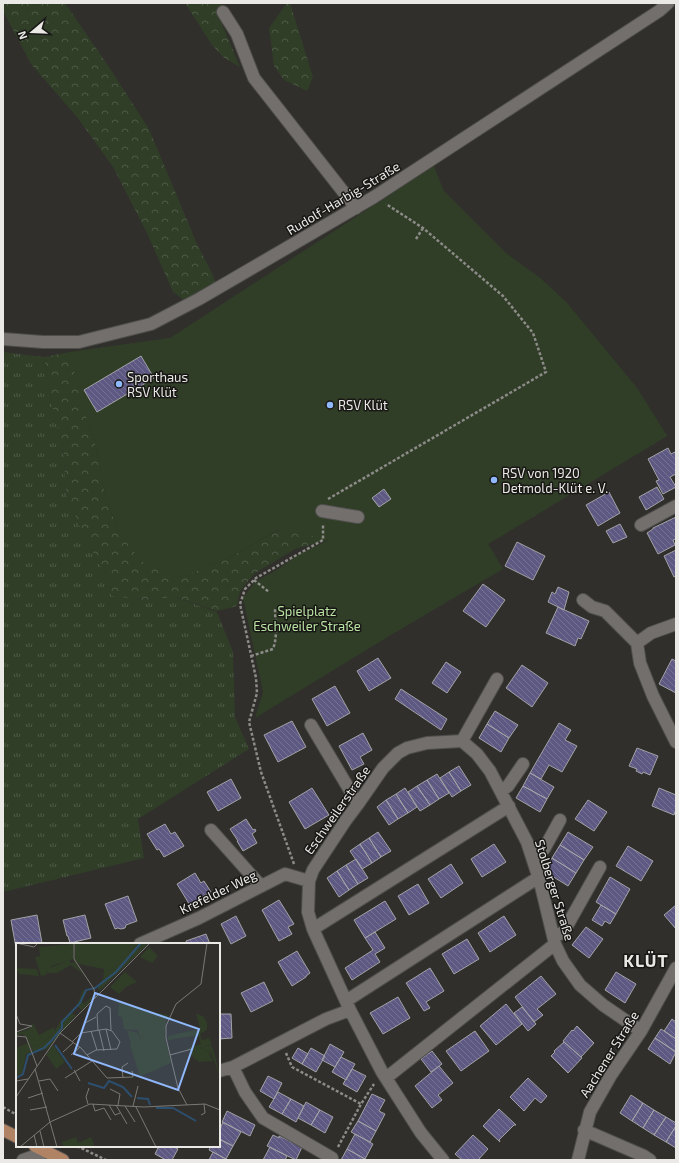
<svg xmlns="http://www.w3.org/2000/svg" width="679" height="1163" font-family="'Exo 2',sans-serif">
  <style>
    .grass { fill: url(#grass-tufts) }
    .forest { fill: url(#forest-crowns); fill-rule: evenodd }
    .park { fill: #303e28 }
    .building { fill: url(#building-back-hatch); stroke: #a2a2a6 }
    .lines { fill: none; stroke-linecap: round; stroke-linejoin: round }
    .minor-casing { stroke: #4f4e4b; stroke-width: 14 }
    .major-casing { stroke: #4f4e4b; stroke-width: 14 }
    .path { stroke: #8c8b87; stroke-width: 2.5; stroke-dasharray: 3 2; stroke-linecap: butt }
    .minor { stroke: #726f6c; stroke-width: 12 }
    .major { stroke: #b08364; stroke-width: 12 }
    .poi-dot { fill: #90b8fd; stroke: #181715; stroke-width: 1.5 }
    .labels { text-anchor: middle; stroke-width: 3; stroke-linejoin: round; paint-order: stroke }
    .street-label { font-size: 13px; fill: #eae9e6; stroke: #181715 }
    .poi-label { font-size: 13px; fill: #eae9e6; stroke: #181715; text-anchor: start }
    .park-label { font-size: 13px; fill: #b9e3a3; stroke: #181715 }
    .district-label { font-size: 17px; font-weight: bold; letter-spacing: 1px; fill: #eae9e6; stroke: #181715 }
    .inset-river { fill: none; stroke: #2d4f6f; stroke-width: 2 }
    .inset-road { fill: none; stroke: #7a7976; stroke-width: 1 }
    .view { fill: #90b8fd; fill-opacity: 0.15; stroke: #90b8fd; stroke-width: 2 }
    .inset-edge { fill: none; stroke: #eae9e6; stroke-width: 2 }
  </style>
  <defs>
    <pattern id="grass-tufts" width="24" height="20" patternUnits="userSpaceOnUse"><rect width="24" height="20" fill="#303e28"/><path d="M3 7l-1-3M5 7V3M7 7l1-3M15 17l-1-3M17 17v-4M19 17l1-3" fill="none" stroke="#4e5a47"/></pattern>
    <pattern id="forest-crowns" width="20" height="18" patternUnits="userSpaceOnUse"><rect width="20" height="18" fill="#303e28"/><path d="M2 6a3 3 0 1 1 6 0M12 15a3 3 0 1 1 6 0" fill="none" stroke="#4e5a47"/></pattern>
    <pattern id="building-back-hatch" width="6" height="6" patternUnits="userSpaceOnUse"><rect width="6" height="6" fill="#5e5983"/><path d="M-1 5l2 2M0 0l6 6M5-1l2 2" fill="none" stroke="#757195"/></pattern>
  </defs>
  <rect width="100%" height="100%" fill="#302f2b"/>
  <path class="grass" d="M3,352L44,357L54,416L63,445L66,494L84,536L107,577L112,596L144,600L174,597L217,612L233,652L235,717L249,749L138,819L144,858L3,892Z"/>
  <path class="forest" d="M3,3H65L109,67L149,129L197,244L213,275L215,282L184,300L173,292L147,233L113,167L77,117L31,64L3,11Z
    M185,3H221L223,6L220,19L240,67L224,58L212,45Z
    M287,3H290L313,77L307,91L284,80L274,66L269,28Z
    M539,277L567,303L637,388L667,436L488,544L503,569L332,539L295,549L254,574L240,591L237,606L217,611L174,597L144,600L112,596L107,577L84,536L66,494L63,445L54,416L44,357L70,352L170,338ZM213,340L483,416L227,559L177,578L118,531L105,494L95,441L82,404Z"/>
  <path class="park" d="M434,166L444,191L506,253L539,277L567,303L637,388L667,436L488,544L503,569L391,635L255,718L263,692L243,598L255,582L280,568L299,554L331,539L278,530L227,559L177,578L141,561L118,531L105,494L95,441L82,404L70,352L170,338Z"/>
  <path class="building" d="M141,356L154,378L97,412L84,390Z
    M668,448L671,454L675,452L676,454V474L670,477L676,487L663,494L656,481L659,480L648,459Z
    M657,487L664,499L646,510L639,497Z
    M384,489L391,499L379,507L372,498Z
    M609,492L620,513L598,526L586,505Z
    M676,517V539L673,540L675,545L658,554L647,533L653,529V528Z
    M620,524L627,537L613,543L606,531Z
    M517,542L545,556L533,580L505,566Z
    M676,550V576L674,577L664,556Z
    M483,584L505,600L486,627L463,611Z
    M558,587L569,592L564,610L548,602L552,592L555,594Z
    M558,607L589,621L581,639L578,638L575,646L546,633Z
    M378,658L391,678L369,691L357,671Z
    M672,659L676,661V693L659,684Z
    M446,662L461,672L447,693L432,683Z
    M522,665L548,683L532,707L506,688Z
    M335,686L350,713L327,726L312,699Z
    M401,689L447,719L441,730L395,699Z
    M495,711L518,725L509,738L487,724Z
    M292,721L306,747L278,762L264,735Z
    M559,723L571,730L565,740L577,746L562,772L549,765L541,779L530,773Z
    M487,724L509,738L501,752L479,738Z
    M363,733L372,750L360,757L364,764L352,770L339,746Z
    M637,748L658,756L650,775L643,772L642,774L636,771L637,769L629,766Z
    M459,766L471,785L461,791L449,772Z
    M449,772L461,791L452,797L440,778Z
    M530,773L554,787L547,799L523,786Z
    M437,774L449,793L439,799L427,780Z
    M231,779L241,798L218,811L207,792Z
    M427,780L439,799L430,805L417,786Z
    M417,786L430,805L420,811L408,792Z
    M523,786L547,799L540,812L516,798Z
    M312,788L329,815L305,829L289,802Z
    M405,788L417,807L408,813L396,794Z
    M659,788L676,795V809L674,815L652,806Z
    M396,794L408,813L398,819L386,800Z
    M386,800L398,819L389,825L377,807Z
    M588,800L607,812L594,831L575,819Z
    M246,819L253,830L255,829L256,831L252,834L257,843L243,851L237,841H238L230,829Z
    M165,824L171,834L175,832L184,846L164,857L159,849L157,850L147,834Z
    M378,832L391,851L381,857L369,838Z
    M568,832L593,847L584,860L560,845Z
    M369,838L381,857L372,863L360,844Z
    M360,844L372,863L362,869L350,851Z
    M494,844L506,862L482,877L471,859Z
    M560,845L584,860L576,873L552,858Z
    M628,846L653,861L641,881L616,866Z
    M552,858L576,873L568,886L544,871Z
    M356,859L368,878L358,884L346,865Z
    M451,864L463,883L441,898L428,879Z
    M346,865L358,884L349,890L337,871Z
    M337,871L349,890L339,897L327,878Z
    M195,873L201,883L204,881L211,892L200,898L202,901L191,907L177,884Z
    M610,877L630,889L616,914L596,902Z
    M418,884L429,903L409,915L398,896Z
    M128,896L137,921L126,925L125,928L121,929L118,928L115,929L105,904Z
    M279,900L294,924L288,927L292,934L279,941L262,910Z
    M385,901L396,919L365,938L354,920Z
    M601,905L616,914L610,924L605,921L602,926L592,920Z
    M676,905V929L664,915Z
    M37,915L42,943L17,944V948H16L11,920Z
    M85,915L91,938L70,943L68,936H67L63,920Z
    M236,916L246,936L231,944L221,924Z
    M504,916L516,935L490,952L478,933Z
    M586,927L603,939L589,958L572,945Z
    M375,932L385,948L375,954L380,962L352,980L345,968L373,950L365,938Z
    M206,934L210,944H187L186,941Z
    M467,939L479,959L454,974L442,954Z
    M297,951L310,973L306,976V977L292,986L278,962Z
    M430,968L444,991L426,1002L430,1008L424,1011L406,983Z
    M616,972L636,984L625,1003L605,990Z
    M541,976L556,994L537,1009L543,1015L534,1022L515,997Z
    M264,982L273,1001L251,1012L241,993Z
    M398,997L410,1018L383,1034L370,1013Z
    M506,1004L522,1024L496,1045L480,1026Z
    M522,1007L536,1024L528,1031L514,1013Z
    M219,1014H231L232,1038L219,1039Z
    M672,1019L676,1022V1039L664,1031Z
    M577,1026L594,1043L581,1057L563,1041L572,1030L573,1031Z
    M661,1029L676,1039V1052L655,1038Z
    M475,1031L489,1051L461,1071L446,1051Z
    M655,1038L676,1052L670,1064L648,1049Z
    M564,1042L582,1058L568,1073L551,1056L555,1052L554,1051Z
    M330,1044L344,1052L335,1067L322,1060Z
    M298,1048L308,1054L302,1064L292,1058Z
    M311,1048L325,1056L316,1072L302,1064Z
    M432,1051L442,1064L431,1072L421,1059Z
    M341,1057L355,1064L346,1080L332,1072Z
    M439,1066L453,1083L438,1095L442,1100L432,1108L415,1086Z
    M352,1069L366,1076L357,1092L343,1084Z
    M268,1076L282,1083L274,1099L260,1091Z
    M528,1078L547,1096L541,1103L535,1098L524,1111L510,1097Z
    M278,1092L291,1099L282,1114L269,1107Z
    M372,1094L385,1100L379,1111L385,1114L376,1131L358,1121Z
    M631,1095L643,1103L632,1121L620,1113Z
    M291,1099L304,1106L296,1122L282,1114Z
    M306,1102L320,1110L311,1125L298,1118Z
    M643,1103L654,1110L643,1128L632,1121Z
    M499,1109L516,1125H514L499,1140L500,1142L483,1126Z
    M320,1110L333,1117L325,1133L311,1125Z
    M654,1110L666,1117L654,1135L643,1128Z
    M227,1111L255,1125L250,1136L222,1122Z
    M666,1117L676,1123V1126L666,1142L654,1135Z
    M358,1121L376,1131L370,1142L351,1132Z
    M223,1122L241,1132L233,1146L219,1139V1131Z
    M676,1126V1148L666,1142Z
    M355,1134L373,1144L365,1159L347,1149Z
    M273,1135L279,1138V1136L302,1147L296,1160L267,1146Z
    M473,1135L488,1149L478,1160H462L455,1154Z
    M219,1139L233,1146L226,1159L209,1150L211,1146H219Z
    M159,1146H172L178,1149L172,1160H166L155,1154Z
    M270,1147L287,1156L285,1160H263Z
    M347,1149L365,1159V1160H341Z
    M213,1152L226,1159L229,1160H209Z"/>
  <g class="lines">
    <g class="minor-casing">
      <path id="minor" d="M223,12L237,34L254,78L356,208
        M3,339L43,342H79L151,324L199,299L374,197L659,11L668,3
        M322,511L358,517
        M641,525L676,506
        M583,600L592,607L605,611L637,643L651,633L676,624
        M637,643L640,663L653,696L676,742
        M311,725L358,804
        M462,741L497,679
        M501,791L508,786L523,764
        M211,830L261,886
        M530,851L544,849L560,820
        M313,929L509,806
        M553,936L563,933L600,867
        M140,944L199,918L285,874L309,881
        M346,1001L539,877
        M233,1067L245,1092L263,1118L332,1158
        M219,1071L233,1067L326,1019L350,1010
        M386,1078L555,944
        M584,1130L644,1156L650,1160
        M23,1160L46,1152
        M443,1160L421,1133L382,1072L350,1010L313,929L308,912L309,881L313,870L346,820L358,804L383,768L398,753L407,748L427,743L462,741L477,754L490,771L527,842L540,882L555,944L563,961L580,985L603,1005L641,1031
        M578,1160L590,1112L611,1075L641,1031L676,968"/>
    </g>
    <g class="major-casing">
      <path id="major" d="M3,1130L17,1137
        M35,1146L63,1160"/>
    </g>
    <path class="path" d="M416,239L423,228
      M328,499L546,372L533,333L503,296L423,228L386,204
      M254,580L269,592
      M251,656L273,649C278,636 275,621 275,608
      M294,864L261,772L249,722L257,693L256,678L240,604L245,589L256,578L323,540V524
      M286,1053L292,1067L361,1104
      M3,1107L17,1115
      M77,1146L106,1160
      M338,1147L361,1104L374,1084"/>
    <use href="#minor" class="minor"/>
    <use href="#major" class="major"/>
  </g>
  <g class="poi-dot">
    <circle cx="119" cy="384" r="4"/>
    <circle cx="330" cy="405" r="4"/>
    <circle cx="494" cy="480" r="4"/>
  </g>
  <g class="labels">
    <g class="street-label">
      <text transform="translate(343 198) rotate(-31)" y="5">Rudolf-Harbig-Straße</text>
      <text transform="translate(337 810) rotate(-55)" y="5">Eschweilerstraße</text>
      <text transform="translate(555 890) rotate(73)" y="5">Stolberger Straße</text>
      <text transform="translate(218 892) rotate(-26)" y="5">Krefelder Weg</text>
      <text transform="translate(609 1054) rotate(-58)" y="5">Aachener Straße</text>
    </g>
    <g class="poi-label">
      <text x="127" y="382">Sporthaus<tspan x="127" dy="15">RSV Klüt</tspan></text>
      <text x="338" y="410">RSV Klüt</text>
      <text x="502" y="478">RSV von 1920<tspan x="502" dy="15">Detmold-Klüt e. V.</tspan></text>
    </g>
    <g class="park-label">
      <text x="307" y="616">Spielplatz<tspan x="307" dy="15">Eschweiler Straße</tspan></text>
    </g>
    <g class="district-label">
      <text x="646" y="967">KLÜT</text>
    </g>
  </g>
  <g transform="translate(16 943)">
    <rect width="204" height="204" fill="#302f2b"/>
    <path d="M58,0H123L87,37L88,26L63,21L59,17ZM57,1V16L38,22L30,27L31,32L25,33L19,14L24,13L23,4ZM103,59L134,69L153,72L150,79L127,78L122,87L108,86L106,74L102,73ZM17,80L23,92L38,84L39,89L25,101L15,104L10,94L6,91L0,93V90L14,86ZM12,100L15,110L10,111L6,130L0,133V105ZM195,102L198,109L204,134L195,109L183,105ZM176,106L193,110L195,116L180,117L174,111ZM60,194L62,200L75,194L79,204H44L47,203L46,199Z" fill="#303e28"/>
    <path d="M123,0H130V3L83,48L81,43ZM133,4L142,13L136,20L124,14ZM53,17L55,20L59,19L67,31L55,22L41,30H31L29,27ZM0,25L21,26L23,33L3,31ZM109,29L121,39L110,44L103,51L94,44ZM67,47L71,48L66,59L68,61L75,54L76,56L66,67L61,63L56,71L60,72L31,106L17,110L15,104L25,101L36,92L44,79L61,62ZM180,70L188,74L191,80V87L184,91L186,97L193,95L196,101L183,105L194,109L197,118L183,119L180,115L195,116V112L170,106L185,101L182,92L152,97V93L184,86ZM137,77L150,79L142,126L124,133L114,102L125,99L122,87L126,78Z" fill="#303e28"/>
    <path d="M37,102L49,119L40,126L30,111Z" fill="#303e28"/>
    <path d="M136,81L150,82L148,91L155,120L124,133L111,87L122,90L125,99L126,84Z" fill="#303e28"/>
    <path class="inset-river" d="M39,102L56,126M0,135L7,131L12,112L28,105L36,97L46,85V79L64,60L70,47L79,45L100,29L125,0M72,140L88,145L93,138L107,144L116,154M121,155L132,156L134,162M140,165H157L180,178"/>
    <path class="inset-road" d="M0,0L18,4L22,0M58,0V16L78,46L79,55M0,71L4,81L16,83L0,89M69,80L80,74M90,86L95,107M82,87L81,71L90,63L94,65L95,87M83,87L88,108M75,88L81,107M44,90L65,105L91,135L117,134L116,128M0,93L10,94L21,123M56,99L65,90L90,86L96,88L104,99L101,106L80,107L71,112M47,109L57,100M55,112L64,104M154,112L176,106M19,126L41,204M58,127L64,138M49,135L76,118M107,135L106,124L112,120M0,138L12,136M23,138L34,136L42,148M94,146L104,151L102,162M0,154L44,90L134,0M12,155L27,150M72,161L70,154L73,145M77,161L79,168L88,165L95,177M93,162L99,172L104,170M100,162L111,181M171,162L162,145L150,95V83L160,61L185,41L191,0M109,163L119,179M117,163L122,143M120,164L140,204M14,167L31,164M185,172L189,170L188,161M24,188L28,204M18,192L21,204M4,204L34,179L74,161L128,164L189,161L204,167"/>
    <path class="view" d="M79,50L183,86L162,147L58,111Z"/>
    <rect width="204" height="204" class="inset-edge"/>
  </g>
  <rect width="679" height="1163" fill="none" stroke="#eae9e6" stroke-width="8"/>
  <g transform="translate(32 32) rotate(251)" stroke="#181715" stroke-width="3" paint-order="stroke">
  <path d="M0-3L7 15L0 10L-7 15Z" fill="#eae9e6"/>
  <text y="-6" font-size="11" font-weight="bold" text-anchor="middle" fill="#eae9e6">N</text>
  </g>
</svg>
